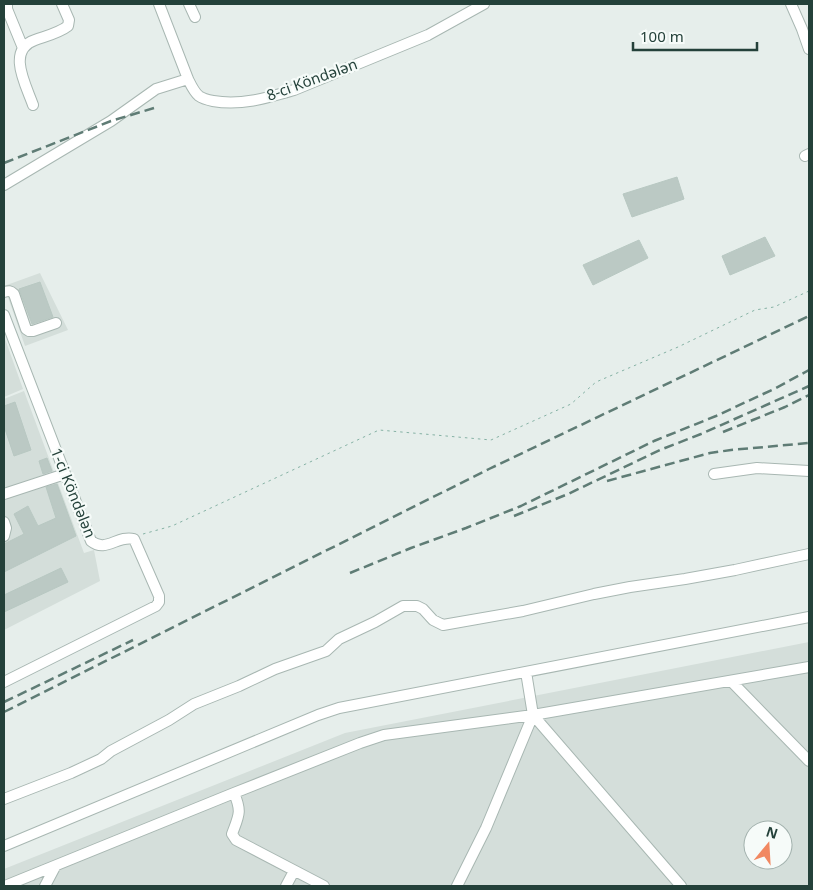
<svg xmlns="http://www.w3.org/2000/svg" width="813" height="890" font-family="'Noto Sans',sans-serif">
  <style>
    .built { fill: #d4deda; fill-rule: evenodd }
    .building { fill: #bbc9c4; stroke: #b8c8c2 }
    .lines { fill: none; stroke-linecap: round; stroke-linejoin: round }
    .minor-casing { stroke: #a8b7b2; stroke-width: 12 }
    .path { stroke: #86b2a5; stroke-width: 1; stroke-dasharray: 2.5 4; stroke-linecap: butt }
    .minor { stroke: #fff; stroke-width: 10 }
    .rail { stroke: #5f7c75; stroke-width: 2.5; stroke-dasharray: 10 5; stroke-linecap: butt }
    .labels { text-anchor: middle; stroke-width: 4.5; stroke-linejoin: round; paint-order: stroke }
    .street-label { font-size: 15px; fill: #24413a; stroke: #f6fbf9 }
  </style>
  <rect width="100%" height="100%" fill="#e6eeeb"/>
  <path class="built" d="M40,273L68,330L25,346L4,286Z
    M4,336L23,389L4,397Z
    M24,391L84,553L94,550L100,581L4,630V399Z
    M809,642V886H4V869L345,733ZM753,830H783V860H753Z"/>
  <path class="building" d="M677,177L684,199L632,217L623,194Z
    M765,237L775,256L730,275L722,256Z
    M639,240L648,258L593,285L583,265Z
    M40,282L53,317L32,324L19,289Z
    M15,402L31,450L14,456L4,426V406Z
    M47,458L52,471L43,474L39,461Z
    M57,484L76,536L4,572V544L24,534L14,514L28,506L38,526L56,518L46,487Z
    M61,568L68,582L4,612V595Z"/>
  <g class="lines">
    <g class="minor-casing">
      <path id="minor" d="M7,4V9L23,48
        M159,4L188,79C191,85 194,92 199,96C203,99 208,100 213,101C241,106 267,98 294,90L428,35L484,4
        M189,4L195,17
        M791,4L802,29L809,49
        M33,105C26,85 6,50 35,40C46,36 59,33 68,26L69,20L62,4
        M805,156L809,154
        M4,185L111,121L156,89L188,79
        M4,292C8,291 10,290 14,294L26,329L29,331H33L56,323
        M4,315L91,541C106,553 117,535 134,539L159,596V602L156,606L4,682
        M714,474L757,468L809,471
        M4,494L65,474
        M4,522L6,528L4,536
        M526,672L533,715L681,886
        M731,681L809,761
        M234,793C242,812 239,815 232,834L236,840L324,886
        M4,799L71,773L101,759L111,751L169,720L194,704L239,686L275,669L326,651L339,639L375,622L403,606H417L423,609L433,620L443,625L523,611L594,594L630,587L685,579L735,570L809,554
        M4,846L318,715L339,708L809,617
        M5,886L234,793L360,743L384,735L533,715L809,667
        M45,886L55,867
        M286,886L294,871
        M457,886L486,828L533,715"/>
    </g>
    <path class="path" d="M143,534L172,526L379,430L491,440L571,404L596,382L678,347L755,310L774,307L809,291"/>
    <use href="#minor" class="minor"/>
    <path class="rail" d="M4,163L111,121L154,108
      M723,432L785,407L809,395
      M607,481L710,453L731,450L809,443
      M514,516L568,494L660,450L701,434L809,386
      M350,573L411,548L466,528L521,506L654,441L716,416L776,388L809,370
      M4,702L133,640
      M4,712L489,469L809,316"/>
  </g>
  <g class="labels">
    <g class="street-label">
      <text transform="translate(312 80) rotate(-20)" y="5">8-ci Köndələn</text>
      <text transform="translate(73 493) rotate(68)" y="5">1-ci Köndələn</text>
    </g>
  </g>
  <rect width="813" height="890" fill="none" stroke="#24413a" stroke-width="10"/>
  <g transform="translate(768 845) rotate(18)"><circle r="24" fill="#f6fbf9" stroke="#a2b1ad"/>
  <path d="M0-4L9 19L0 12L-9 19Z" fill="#f18861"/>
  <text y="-8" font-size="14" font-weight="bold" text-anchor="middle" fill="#24413a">N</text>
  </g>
  <path d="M633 42v8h124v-8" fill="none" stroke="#24413a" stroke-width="2.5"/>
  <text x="640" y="42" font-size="15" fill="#24413a" stroke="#f6fbf9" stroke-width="4" paint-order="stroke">100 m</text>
</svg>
